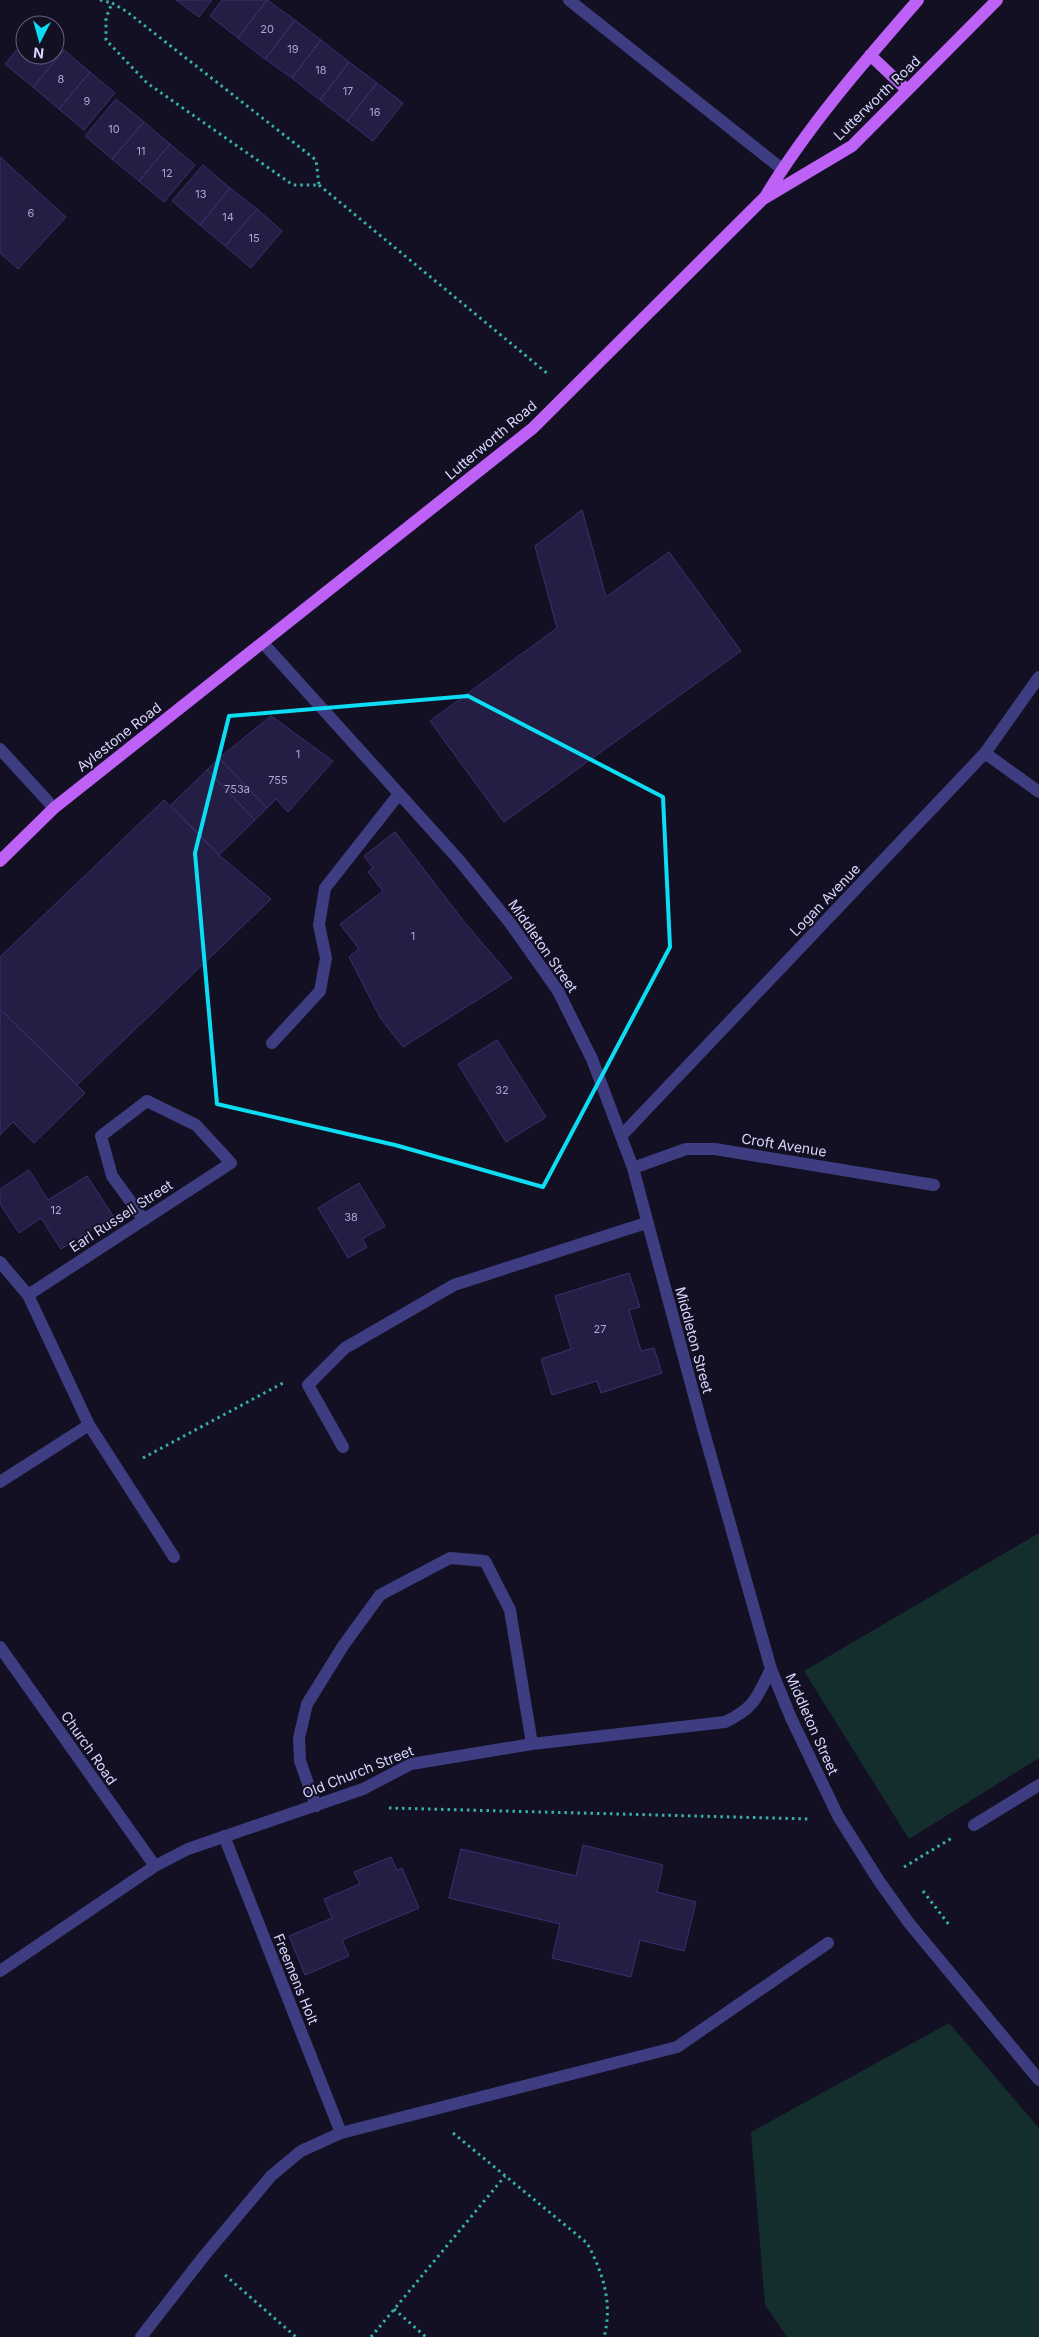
<svg xmlns="http://www.w3.org/2000/svg" width="1039" height="2337" font-family="Inter,sans-serif">
  <style>
    .green { fill: #132e2d }
    .building { fill: #241d44; stroke: #3c306f }
    .lines { fill: none; stroke-linecap: round; stroke-linejoin: round }
    .path { stroke: #35b1a8; stroke-width: 3; stroke-dasharray: 2.5 4; stroke-linecap: butt }
    .minor { stroke: #3f3d81; stroke-width: 12 }
    .major { stroke: #be61f7; stroke-width: 12 }
    .marked { fill: none; stroke: #0cddf2; stroke-width: 4; stroke-linejoin: round }
    .labels { text-anchor: middle; stroke-width: 4; stroke-linejoin: round; paint-order: stroke }
    .number-label { font-size: 11px; fill: #aca7cf }
    .street-label { font-size: 14px; fill: #d9d5fd; stroke: #131024 }
  </style>
  <rect width="100%" height="100%" fill="#131024"/>
  <path class="green" d="M1039,1533V1758L909,1839L804,1671Z
    M949,2023L1039,2128V2337H787L765,2305L751,2132Z"/>
  <path class="building" d="M176,0H212L199,17Z
    M222,0H267L238,38L210,16Z
    M267,0L295,20L265,59L238,38Z
    M295,20L321,40L292,78L265,59Z
    M25,40V55H55V43L64,50L33,87L5,64Z
    M321,40L349,62L320,100L292,78Z
    M64,50L90,72L59,109L33,87Z
    M349,62L377,83L347,121L320,100Z
    M90,72L115,93L84,130L59,109Z
    M377,83L403,103L373,141L347,121Z
    M116,99L144,122L112,159L85,136Z
    M144,122L170,144L139,181L112,159Z
    M170,144L195,165L164,202L139,181Z
    M0,157L66,217L18,269L0,253Z
    M203,165L230,188L200,225L172,201Z
    M230,188L257,209L225,246L200,225Z
    M257,209L282,231L251,268L225,246Z
    M582,510L606,597L669,552L741,651L504,822L430,721L557,628L535,546Z
    M271,716L333,761L288,812L276,799L267,808L219,758Z
    M219,758L267,808L255,820L207,770Z
    M207,770L255,820L219,855L171,805Z
    M164,800L219,855L271,899L77,1085L0,1009V957Z
    M395,832L466,924L512,978L403,1047L381,1019L349,957L359,949L340,924L383,891L368,872L373,868L364,856Z
    M0,1009L85,1093L34,1143L13,1122L0,1135Z
    M497,1040L546,1117L506,1142L458,1064Z
    M29,1170L48,1200L87,1176L113,1216L61,1249L41,1218L19,1233L0,1204V1189Z
    M359,1183L385,1226L362,1239L367,1247L348,1258L318,1208Z
    M629,1273L640,1307L629,1310L641,1351L654,1348L662,1373L601,1393L597,1381L552,1395L541,1359L571,1349L555,1296Z
    M583,1845L663,1865L657,1892L696,1902L684,1951L640,1940L631,1977L552,1958L560,1924L449,1898L461,1849L576,1876Z
    M391,1857L397,1870L402,1868L419,1908L342,1940L349,1956L305,1975L289,1936L332,1918L324,1899L360,1884L354,1872Z"/>
  <g class="lines">
    <path class="path" d="M100,0L112,3
      M112,3L126,11L316,160L319,185H293L147,83L106,40V18Z
      M319,185L548,374
      M143,1458L283,1383
      M389,1808L810,1819
      M904,1867L952,1838
      M923,1891L950,1926
      M453,2133L587,2243C603,2273 613,2303 604,2337
      M225,2275L296,2337
      M394,2309L426,2337
      M371,2337L505,2176"/>
    <path class="minor" d="M569,0L782,169
      M263,643L459,860L510,923L558,991L592,1059L633,1168L702,1425L771,1669L791,1718L838,1816L879,1881L909,1923L1039,2080
      M0,749L54,808
      M985,753L1039,792
      M272,1043L320,991L326,958L319,925L325,888L399,794
      M622,1135L985,753L1039,677
      M633,1168L686,1149H715L934,1185
      M0,1262L28,1295L89,1425L174,1557
      M28,1295L231,1163L196,1125L147,1101L101,1136L112,1176L144,1220
      M343,1447L308,1385L345,1348L454,1285L646,1223
      M0,1482L89,1425
      M0,1647L155,1866
      M316,1806L300,1761L299,1738L307,1704L343,1646L380,1595L450,1558L485,1561L510,1610L532,1744
      M974,1825L1039,1785
      M224,1836L341,2133
      M0,1971L155,1866L188,1849L363,1789L411,1764L532,1744L725,1722C755,1708 757,1697 771,1669
      M141,2337L204,2256L271,2176L301,2151L341,2133L677,2047L828,1943"/>
    <path class="major" d="M870,55L907,90
      M765,197C808,126 863,63 918,0
      M0,861L54,808L533,428L763,199L852,146L997,0"/>
  </g>
  <path class="marked" d="M468,696L663,797L670,947L543,1187L395,1145L217,1104L195,853L229,716Z"/>
  <g class="labels">
    <g class="number-label">
      <text x="267" y="33">20</text>
      <text x="293" y="53">19</text>
      <text x="321" y="74">18</text>
      <text x="61" y="83">8</text>
      <text x="348" y="95">17</text>
      <text x="87" y="105">9</text>
      <text x="375" y="116">16</text>
      <text x="114" y="133">10</text>
      <text x="141" y="155">11</text>
      <text x="167" y="177">12</text>
      <text x="201" y="198">13</text>
      <text x="31" y="217">6</text>
      <text x="228" y="221">14</text>
      <text x="254" y="242">15</text>
      <text x="298" y="758">1</text>
      <text x="278" y="784">755</text>
      <text x="237" y="793">753a</text>
      <text x="413" y="940">1</text>
      <text x="502" y="1094">32</text>
      <text x="56" y="1214">12</text>
      <text x="351" y="1221">38</text>
      <text x="600" y="1333">27</text>
    </g>
    <g class="street-label">
      <text transform="translate(877 98) rotate(-44)" y="5">Lutterworth Road</text>
      <text transform="translate(491 440) rotate(-40)" y="5">Lutterworth Road</text>
      <text transform="translate(119 737) rotate(-38)" y="5">Aylestone Road</text>
      <text transform="translate(825 900) rotate(-46)" y="5">Logan Avenue</text>
      <text transform="translate(543 946) rotate(55)" y="5">Middleton Street</text>
      <text transform="translate(784 1145) rotate(9)" y="5">Croft Avenue</text>
      <text transform="translate(121 1216) rotate(-33)" y="5">Earl Russell Street</text>
      <text transform="translate(694 1340) rotate(75)" y="5">Middleton Street</text>
      <text transform="translate(812 1724) rotate(66)" y="5">Middleton Street</text>
      <text transform="translate(89 1748) rotate(55)" y="5">Church Road</text>
      <text transform="translate(358 1772) rotate(-22)" y="5">Old Church Street</text>
      <text transform="translate(296 1979) rotate(68)" y="5">Freemens Holt</text>
    </g>
  </g>
  <g transform="translate(40 40) rotate(186)"><circle r="24" fill="#131024" stroke="#625f7b"/>
  <path d="M0-4L9 19L0 12L-9 19Z" fill="#0cddf2"/>
  <text y="-8" font-size="14" font-weight="bold" text-anchor="middle" fill="#d9d5fd">N</text>
  </g>
</svg>
